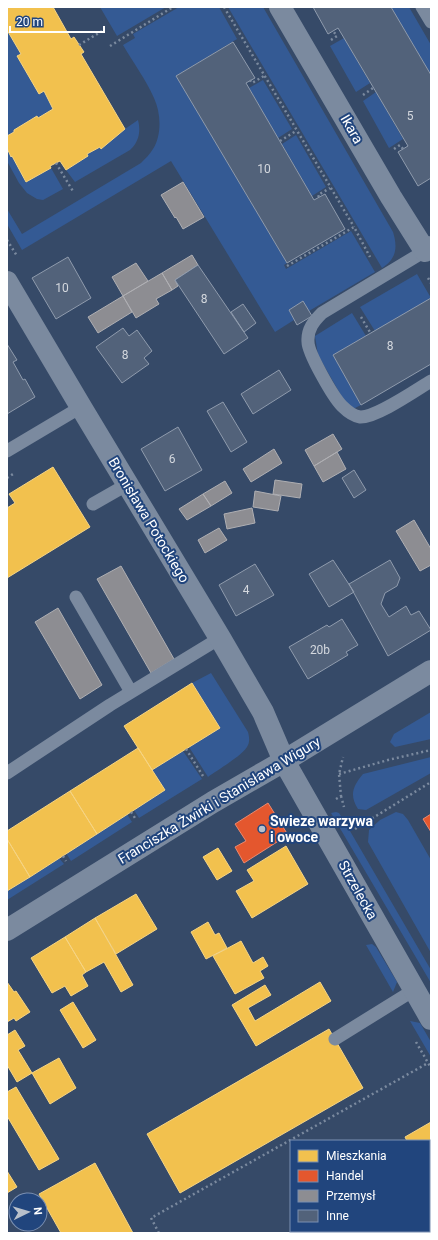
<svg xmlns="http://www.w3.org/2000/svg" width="438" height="1240" font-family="Roboto,sans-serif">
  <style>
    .green { fill: #345a94 }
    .homes { fill: #f2c14e; stroke: #f6d483 }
    .shops { fill: #e4572e; stroke: #ec896d }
    .industry { fill: #8d8d92; stroke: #afafb3 }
    .building { fill: #52627a; stroke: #8f9bad }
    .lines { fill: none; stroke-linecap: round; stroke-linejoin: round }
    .path { stroke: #7b8a9f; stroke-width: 2.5; stroke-dasharray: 2 3; stroke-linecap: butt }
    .lane { stroke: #7b8a9f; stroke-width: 13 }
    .street { stroke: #7b8a9f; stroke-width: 22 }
    .poi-dot { fill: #b9c0ca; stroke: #21457d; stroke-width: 1.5 }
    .labels { text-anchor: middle; stroke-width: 4; stroke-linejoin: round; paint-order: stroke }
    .number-label { font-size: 12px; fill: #d4d8de }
    .street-label { font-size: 14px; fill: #fff; stroke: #21457d }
    .poi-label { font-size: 14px; font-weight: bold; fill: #fff; stroke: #21457d; text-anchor: start }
  </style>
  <rect width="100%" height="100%" fill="#364a68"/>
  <path class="green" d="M100,7H166L117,36Z
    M179,7H219L237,39L176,76L287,263L284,265L286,269L351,231L375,272L309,311L303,302L289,310L294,320L275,332L171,161L22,250L7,224V209L22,234L141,163C145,159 150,154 153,149C162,135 161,113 154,98C146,80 133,62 123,45L135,38L133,34Z
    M228,7H263L393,232C398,248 396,259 382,268Z
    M391,7H409L431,45V75Z
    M7,30L21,54L17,56L39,94L44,91L53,109L38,118L37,116L14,130V132L7,136Z
    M344,38L370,83L356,92L330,46Z
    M263,80L292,129L278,138L249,88Z
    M376,92L403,139L389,148L363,101Z
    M138,120C141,131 139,142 130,150L75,182L66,170L88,156L87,154L100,147L101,148L125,129Z
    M296,135L326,187L312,196L282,144Z
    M7,148L11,157L12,156L26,182L51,168L63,189L43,200L37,199L27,193L19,183L7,161Z
    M417,274L431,298L375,331L360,307Z
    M352,313L366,336L333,355L361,405L353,409L346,404L318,355L315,336Z
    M211,673L248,732C249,736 250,741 248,745C244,755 217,770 208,777L189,747L220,728L192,683Z
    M431,712V739L395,747L390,742L394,734Z
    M183,751L202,779L139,818L134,810L152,770Z
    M431,757V773L366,810L358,809C349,795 353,786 363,774Z
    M336,812L339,813L343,819L431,970V983L331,813Z
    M396,812L403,814L408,820L431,860V953L368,842L369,830L380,820Z
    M127,814L132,822L71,861L66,853Z
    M59,858L64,864L7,900V891Z
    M372,944L376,947L397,982L393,992L366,945Z
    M410,1021L420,1023L431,1042V1057Z"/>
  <path class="homes" d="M7,7H53L71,39L74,37L84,52L81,54L125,129L101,149L100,147L87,154L88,156L66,170L60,161L50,166L51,168L26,182L12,156L11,157L7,148V136L14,132V130L37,116L38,118L53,109L44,91L39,94L17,56L21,54L7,30Z
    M53,467L90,527L7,578V508L15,503L9,494Z
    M192,683L220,728L152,770L124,726Z
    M138,748L165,790L97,834L70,791Z
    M70,791L97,834L30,877L7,839V831Z
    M7,839L30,877L7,891Z
    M286,846L308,884L252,918L236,891L254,881L247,870Z
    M218,848L232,871L217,880L203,857Z
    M136,894L157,929L116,954L95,918Z
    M95,918L133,985L121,992L104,962L86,972L65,937Z
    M208,922L215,935L219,933L227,948L206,959L191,932Z
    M65,937L86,972L82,975L88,986L71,996L65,986L52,993L31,958Z
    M241,941L253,963L263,957L268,966L260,971L264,978L235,994L213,956Z
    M7,982L14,992L16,991L30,1012L16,1021L14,1018L7,1022Z
    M320,982L331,1001L256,1046L232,1005L265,985L271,995L248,1008L255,1021Z
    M73,1002L96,1040L83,1048L60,1010Z
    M329,1029L363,1088L180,1193L147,1134Z
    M15,1030L25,1046L18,1050L32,1073L17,1082L7,1065V1035Z
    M59,1058L76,1088L50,1104L32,1073Z
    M16,1087L59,1159L39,1170L7,1116V1092Z
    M431,1122V1170L429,1171V1141H407L405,1137Z
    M95,1163L133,1233H61L39,1194Z
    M7,1171L17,1187L7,1193Z
    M373,1231H420L417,1233H374Z"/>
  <path class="shops" d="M268,803L288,835L244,863L235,847L246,841L235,824Z
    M431,814V832L423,819Z"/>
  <path class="industry" d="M183,182L204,217L183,229L176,217L175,218L161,195Z
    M192,255L198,265L175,280L178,286L172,290L162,273Z
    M136,263L148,281L123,296L112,277Z
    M162,273L172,290L156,299L159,304L136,318L123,296Z
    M123,296L132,312L98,333L88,317Z
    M333,434L342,449L314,466L305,450Z
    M274,449L282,463L251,482L243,469Z
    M337,452L346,469L323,482L314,466Z
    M275,480L302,484L300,498L273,494Z
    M225,481L232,493L211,506L203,494Z
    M255,491L281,496L278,511L253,507Z
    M203,494L211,506L187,520L179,509Z
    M252,508L255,523L227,529L224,514Z
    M414,520L431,549V565L420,571L396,531Z
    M219,528L227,540L205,553L198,540Z
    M121,566L174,659L151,673L97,579Z
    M58,608L102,685L80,699L35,622Z"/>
  <path class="building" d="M313,7H391L431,75V178L418,186L398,152L408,146L344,38L338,28L328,34Z
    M233,42L255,78L246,83L314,200L325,194L345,229L287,263L176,76Z
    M68,257L91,298L56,319L32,278Z
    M198,265L248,338L224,354L175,280Z
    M431,298V364L361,405L333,355Z
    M303,301L312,316L297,325L289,310Z
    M243,304L256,323L244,332L231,312Z
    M123,328L129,336L137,330L152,351L144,358L149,364L122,383L96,347Z
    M7,344L17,360L13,362L23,380L25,379L35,397L7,414Z
    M279,370L291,390L253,414L241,394Z
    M223,402L247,442L231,452L207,411Z
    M178,427L202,470L165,491L141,449Z
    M354,470L366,490L354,498L342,478Z
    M333,560L354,592L329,607L309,574Z
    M390,560L400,578L397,586L385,593L381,604L389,617L406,606L411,615L419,611L431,630L388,656L349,584Z
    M255,564L274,595L236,616L219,585Z
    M342,619L358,645L346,652L348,655L308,679L289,647L327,625L329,627Z"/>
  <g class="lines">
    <path class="path" d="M224,7L354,227
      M331,40L337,36L333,31
      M79,45L102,31
      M110,46L173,7
      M250,80L252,83L264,76
      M363,95L373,88
      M280,141L296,131
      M394,149L400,145L403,149
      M56,163L74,193
      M319,197L318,195L330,188
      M7,240L17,256
      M287,266L354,227L370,257
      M428,278L431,283
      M361,317L371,334
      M7,478L13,474
      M186,749L203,776
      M339,774L388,760L431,750
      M341,796L344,807
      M336,799L341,796L339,774L343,757
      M131,812L135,818
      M355,829L431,782
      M63,856L66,861
      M416,1042L431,1068
      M159,1233L151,1218L428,1063"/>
    <path class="lane" d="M422,7L431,22
      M425,251L322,313C314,321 307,329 308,342C308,353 333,397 342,406C347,411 353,416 360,417C376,418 416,390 431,381
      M7,451L81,407
      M93,504L128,484
      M76,597L131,692
      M7,773L110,705L220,638
      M335,1039L414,990"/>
    <path class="street" d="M280,7L391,197L425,251L431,247
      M7,282L81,407L220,638L263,712L284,761L431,1019
      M7,930L213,802L284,761L431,671"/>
  </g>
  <circle class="poi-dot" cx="262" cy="829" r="4"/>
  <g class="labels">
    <g class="number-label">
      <text x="410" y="120">5</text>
      <text x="264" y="173">10</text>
      <text x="62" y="292">10</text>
      <text x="204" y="303">8</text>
      <text x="390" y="350">8</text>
      <text x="125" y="359">8</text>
      <text x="172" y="463">6</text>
      <text x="246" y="594">4</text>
      <text x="320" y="654">20b</text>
    </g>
    <g class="street-label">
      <text transform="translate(352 129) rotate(60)" y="5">Ikara</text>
      <text transform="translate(149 520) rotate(59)" y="5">Bronisława Potockiego</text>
      <text transform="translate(219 800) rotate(-31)" y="5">Franciszka Żwirki i Stanisława Wigury</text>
      <text transform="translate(358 890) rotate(61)" y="5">Strzelecka</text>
    </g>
    <g class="poi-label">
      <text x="270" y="826">Swieze warzywa<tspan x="270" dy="16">i owoce</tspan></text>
    </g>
  </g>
  <rect width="438" height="1240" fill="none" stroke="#ffffff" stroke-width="16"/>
  <rect x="290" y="1140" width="140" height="92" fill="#21457d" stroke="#7a8fb1"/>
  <rect x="298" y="1150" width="20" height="12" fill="#f2c14e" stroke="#7a8fb1"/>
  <text x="326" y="1160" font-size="12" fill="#ffffff">Mieszkania</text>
  <rect x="298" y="1170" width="20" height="12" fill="#e4572e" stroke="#7a8fb1"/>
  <text x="326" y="1180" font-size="12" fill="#ffffff">Handel</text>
  <rect x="298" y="1190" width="20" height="12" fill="#8d8d92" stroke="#7a8fb1"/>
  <text x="326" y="1200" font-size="12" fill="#ffffff">Przemysł</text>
  <rect x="298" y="1210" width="20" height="12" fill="#52627a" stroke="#7a8fb1"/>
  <text x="326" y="1220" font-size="12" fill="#ffffff">Inne</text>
  <g transform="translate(28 1212) rotate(85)"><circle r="19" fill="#21457d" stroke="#7a8fb1"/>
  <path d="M0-3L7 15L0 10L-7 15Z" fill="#b9c0ca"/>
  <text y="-6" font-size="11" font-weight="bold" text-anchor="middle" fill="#ffffff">N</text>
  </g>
  <path d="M10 26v6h94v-6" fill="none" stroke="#ffffff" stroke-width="2"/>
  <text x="16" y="26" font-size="12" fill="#ffffff" stroke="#21457d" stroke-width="3" paint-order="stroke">20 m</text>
</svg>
